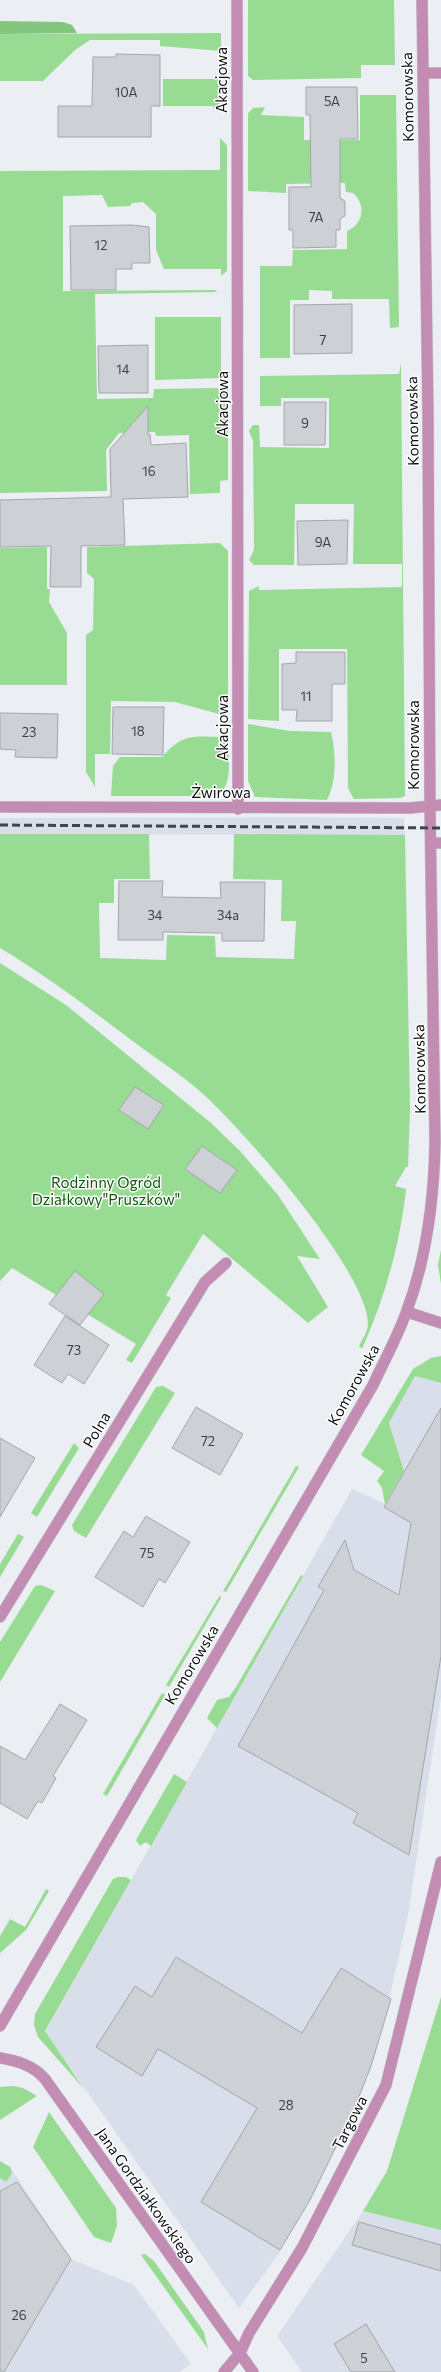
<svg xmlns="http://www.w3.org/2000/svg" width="441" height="2372" font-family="Commissioner,sans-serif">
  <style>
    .built { fill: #d8dfea }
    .green { fill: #97dc92 }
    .forest { fill: #82c77d }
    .building { fill: #cdd0d5; stroke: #a3a6ab }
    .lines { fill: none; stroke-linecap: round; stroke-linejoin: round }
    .service-casing { stroke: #c8cbd0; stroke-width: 12 }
    .minor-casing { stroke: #c8cbd0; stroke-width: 12 }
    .tertiary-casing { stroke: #c8cbd0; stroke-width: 12 }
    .service { stroke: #c38cb2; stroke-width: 11 }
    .minor { stroke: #c38cb2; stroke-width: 11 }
    .tertiary { stroke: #c38cb2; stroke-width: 11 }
    .rail { stroke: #424447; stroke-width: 3; stroke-dasharray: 8 4; stroke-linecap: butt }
    .labels { text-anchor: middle; stroke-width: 3; stroke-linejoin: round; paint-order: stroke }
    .number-label { font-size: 13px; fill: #3e3f42 }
    .street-label { font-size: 15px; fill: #0e0f11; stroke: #fff }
    .park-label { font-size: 15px; fill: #0e570f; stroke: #fff }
  </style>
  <rect width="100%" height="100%" fill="#ebeff4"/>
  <path class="built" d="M296,817L404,818L405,835L0,834V818Z
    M415,1376L441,1383V1697L408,1915L382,2031L353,2112L310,2200L280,2250V2252L239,2308L45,2032L352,1489L385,1504L404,1471L389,1423Z
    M0,2161L10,2167L71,2259L134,2285L191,2364L180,2372H0Z
    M363,2211L441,2230V2372H302L277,2336Z"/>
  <path class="green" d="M248,0H394L395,65H361V78L253,80L248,76Z
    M221,33V51L160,46V40H90L75,50L43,81H0V34Z
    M163,79H220V103L214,109L213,106H163Z
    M360,95H396L399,327L390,328L389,299H332V291L309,290V300H290V358H260V266H292L293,250L347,249V231C364,224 366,204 353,193L346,192L345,183L286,184V193L248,191V113L253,108L265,107L261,115L304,117V140H360Z
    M220,138L227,145V271L221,276V269H164L156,250V214L143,202L132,203L130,206L108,207L102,195L63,196V291L215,290L217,292L95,294L97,399L153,398L154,389L220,388L221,385H228V480L220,481V493L190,494L189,435L156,436L155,432L119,433L106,450L107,491L0,493V171L220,170Z
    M155,317H221V378L155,380Z
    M401,363L405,796L400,798L354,799L348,788L347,649H279V721L248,719L249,591L259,586V590L402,587V564H353L354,504H295L294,565H254L249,560L254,550L253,441L249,431L253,425H259L260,447L329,448V398H281V406H260V376L399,374Z
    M220,543L228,551V709L223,713L219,714L175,702L111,701L110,754H95V787L86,772V635L93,630L94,579L87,573V547Z
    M47,547V589H50L49,602L67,633V685H0V548Z
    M248,724L290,731L331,732C336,753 337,781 327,800L255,797L248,781Z
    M219,735H223L228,739C228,757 234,785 217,796H111L113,766L120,757H162C182,735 190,736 218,737Z
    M0,834H149L150,879H114V903H99L100,958L166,960L167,935L215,936L216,957L294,959L296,921H281L282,880L233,879L234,834L405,835L410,1109L408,1167H406L395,1186L406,1189C400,1245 385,1297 362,1349L359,1346C362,1340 368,1331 368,1324C367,1270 243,1130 202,1093C181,1074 156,1059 134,1042C90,1009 47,976 0,948Z
    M0,963L66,1005L211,1123L240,1151L278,1195L320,1259L297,1256L328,1307L308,1323L203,1234L166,1295L171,1298L132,1363L126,1360L136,1344L12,1268L0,1281Z
    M441,1250V1284L438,1265Z
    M441,1356V1383L415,1376L389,1423L404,1471L385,1504L382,1488L377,1481L384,1471L361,1455L413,1369L431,1358Z
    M163,1386L175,1393L86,1538L74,1531L72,1525L156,1387Z
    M74,1443L79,1448L37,1517L31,1513Z
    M296,1466L299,1467L226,1592L223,1591Z
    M18,1534L24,1537L0,1577V1564Z
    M301,1575L303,1576L217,1728L207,1718L217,1700L229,1697L236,1687Z
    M41,1585L55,1591L0,1682V1642L35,1586Z
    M220,1595L221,1598L169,1687L166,1685Z
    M162,1693L165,1695L107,1796L103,1794Z
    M174,1774L187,1782L151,1846L146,1842L140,1846L136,1840Z
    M118,1877H126L131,1880L45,2031L84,2089L38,2037L34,2025L35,2014L113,1879Z
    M46,1889L49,1891L26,1930L0,1953V1936L10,1919L25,1927Z
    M441,1997V2230L363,2211L387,2171Z
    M13,2086L23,2088L37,2096L0,2120V2087Z
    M49,2112L116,2208L117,2226L111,2243L94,2237L33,2147Z
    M0,2161L10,2167L12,2173L6,2182L0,2178Z
    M145,2254L154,2261L204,2332L208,2349L141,2255Z"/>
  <path class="forest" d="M0,21L63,22L72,25L77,33L0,34Z"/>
  <path class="building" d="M116,54L160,55V106H151V137H58V106H92L93,57H116Z
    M306,87H357L358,139H340V198L345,201V216L340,219V230H336V247L293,248V230H289V187H311L310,115H306Z
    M132,225L149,227L150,263H132V269H116V290H71L70,226Z
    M352,304V353L294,354V305Z
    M148,345V393H99L98,346Z
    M284,402H326L325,445H284Z
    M148,406V434H150L151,445L186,443L188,497L123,499L125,545L81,546V587H50L51,546L0,547V500L111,497L110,449Z
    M348,520L347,564L298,565L297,521Z
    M296,652H345V684H332V721H296L297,710H282V664L296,663Z
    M113,707H164L163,755L112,754Z
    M0,713L58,714L57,758L15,757L16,750L0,749Z
    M119,881H163L162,897L221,898L220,882H265L264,941H222V933L163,932V940H118Z
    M135,1087L164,1105L148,1129L119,1110Z
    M202,1146L237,1170L220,1193L185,1169Z
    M75,1271L104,1294L80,1325L49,1304Z
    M65,1316L109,1345L84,1384L68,1374L62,1383L34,1365Z
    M196,1407L243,1434L220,1475L172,1448Z
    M441,1408V1656L409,1855L353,1823L358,1813L238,1746L324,1590L318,1587L345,1540L354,1570L399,1595L411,1523L384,1507Z
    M0,1438L35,1458L0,1517Z
    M146,1516L190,1542L165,1583L159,1579L143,1607L95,1577L124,1531L133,1537Z
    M60,1704L87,1720L53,1776L56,1778L42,1803L38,1801L27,1819L0,1803V1746L25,1760Z
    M176,1957L302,2033L341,1968L391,1999L371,2066L353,2112L310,2200L280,2250L201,2202L257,2108L158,2049L142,2076L96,2047L135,1986L152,1997Z
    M17,2182L71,2259L4,2372H0V2191Z
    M359,2222L441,2245V2271L352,2245Z
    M366,2324L395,2372H351L334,2344Z"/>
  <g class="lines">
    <g class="service-casing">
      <path id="service" d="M423,73H441
        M431,843H441"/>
    </g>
    <g class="minor-casing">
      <path id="minor" d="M237,0L238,809
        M0,807L410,808L441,805
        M407,1312L441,1323
        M0,1617L205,1282L226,1263
        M0,2058C17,2061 33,2065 45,2079L253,2372
        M224,2372L240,2353L249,2333L302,2248L386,2085L441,1862"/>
    </g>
    <g class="tertiary-casing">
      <path id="tertiary" d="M0,2026L373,1385C384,1361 397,1338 406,1313C427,1258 434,1200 435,1142L430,807L428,415L422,0"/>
    </g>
    <use href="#service" class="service"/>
    <use href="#minor" class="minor"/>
    <use href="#tertiary" class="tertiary"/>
    <path class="rail" d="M0,825L441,828"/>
  </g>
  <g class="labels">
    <g class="number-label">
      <text x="126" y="97">10A</text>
      <text x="332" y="106">5A</text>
      <text x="316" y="222">7A</text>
      <text x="101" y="250">12</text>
      <text x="323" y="345">7</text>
      <text x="123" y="374">14</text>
      <text x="305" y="428">9</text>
      <text x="149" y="476">16</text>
      <text x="323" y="547">9A</text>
      <text x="306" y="701">11</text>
      <text x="138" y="736">18</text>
      <text x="29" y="737">23</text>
      <text x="155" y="920">34</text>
      <text x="228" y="920">34a</text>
      <text x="74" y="1355">73</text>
      <text x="208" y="1446">72</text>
      <text x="147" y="1558">75</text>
      <text x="286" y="2110">28</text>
      <text x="19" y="2320">26</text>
      <text x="364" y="2363">5</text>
    </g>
    <g class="street-label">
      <text transform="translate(222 80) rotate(-90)" y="5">Akacjowa</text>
      <text transform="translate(408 97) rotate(-91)" y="5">Komorowska</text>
      <text transform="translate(223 404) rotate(-90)" y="5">Akacjowa</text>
      <text transform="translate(413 421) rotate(-91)" y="5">Komorowska</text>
      <text transform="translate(223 728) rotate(-90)" y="5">Akacjowa</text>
      <text transform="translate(414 745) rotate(-90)" y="5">Komorowska</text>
      <text x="221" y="798">Żwirowa</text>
      <text transform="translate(420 1069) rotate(-91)" y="5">Komorowska</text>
      <text transform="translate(354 1385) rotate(-61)" y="5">Komorowska</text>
      <text transform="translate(97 1430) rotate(-59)" y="5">Polna</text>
      <text transform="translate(192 1665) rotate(-59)" y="5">Komorowska</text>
      <text transform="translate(350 2123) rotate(-63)" y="5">Targowa</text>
      <text transform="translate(146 2196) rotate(55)" y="5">Jana Gordziałkowskiego</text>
    </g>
    <g class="park-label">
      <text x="106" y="1188">Rodzinny Ogród<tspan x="106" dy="17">Działkowy"Pruszków"</tspan></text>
    </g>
  </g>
</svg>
